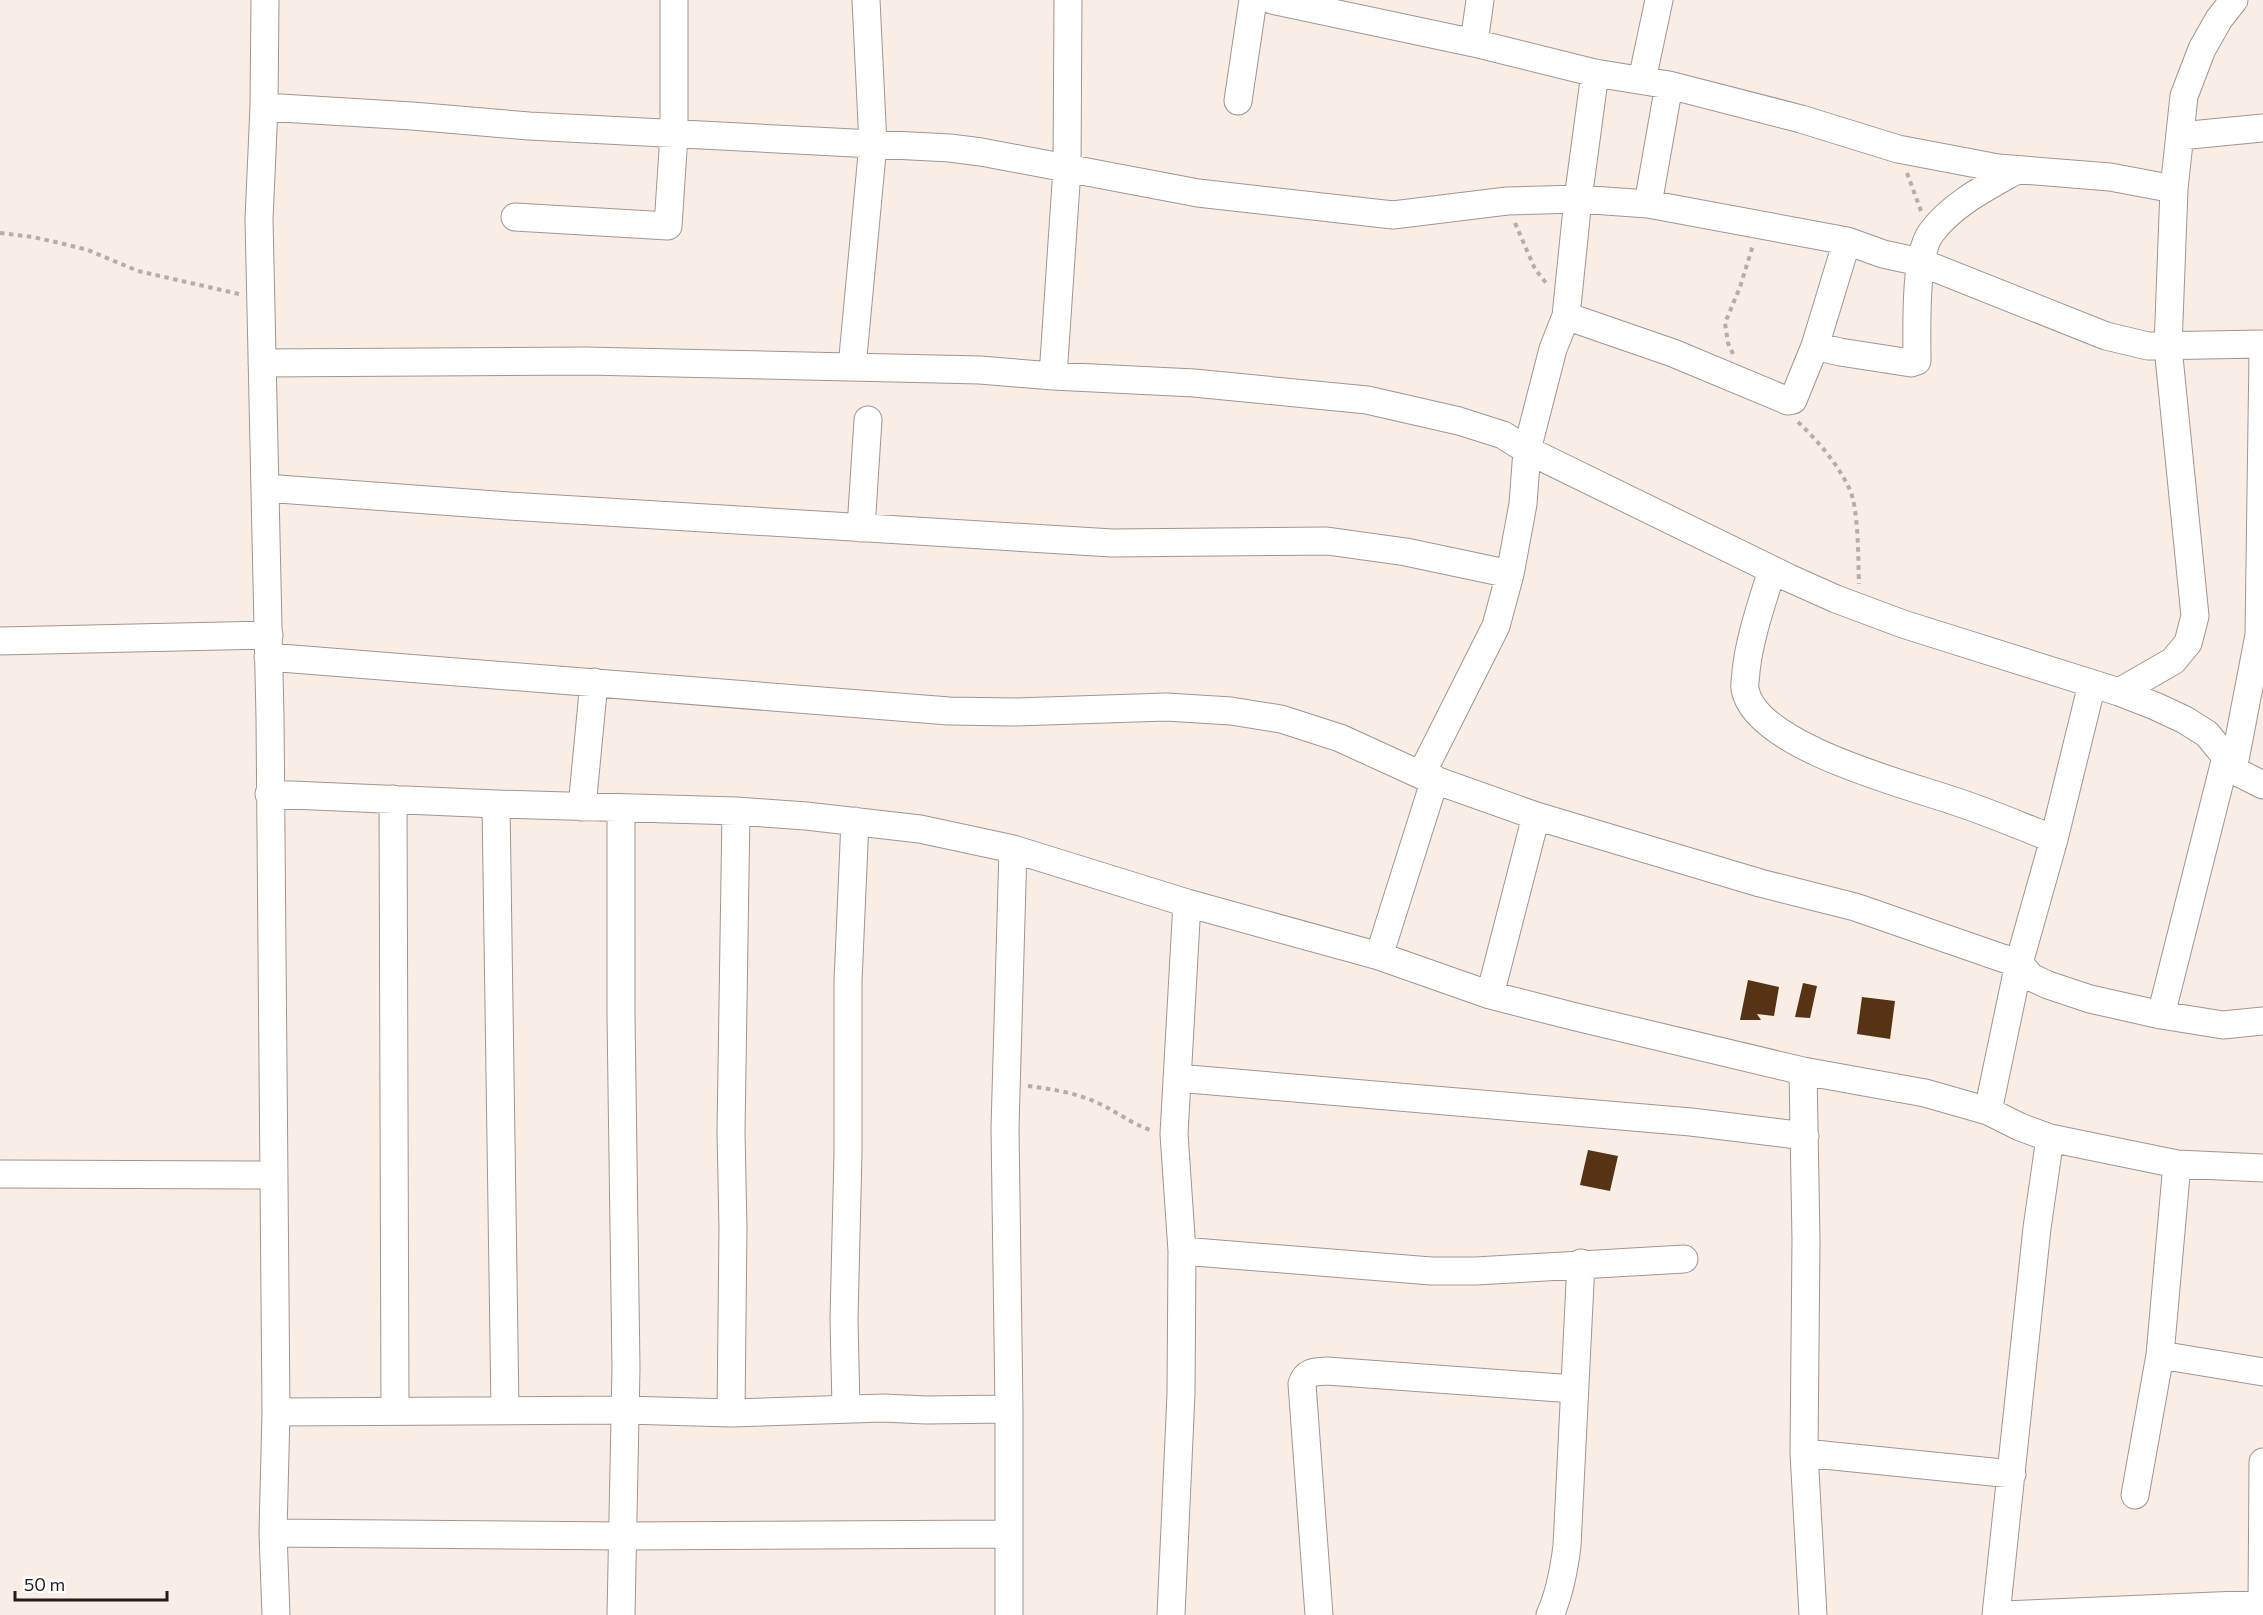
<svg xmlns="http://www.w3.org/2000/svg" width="2263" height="1615" font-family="Commissioner,sans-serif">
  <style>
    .building { fill: #563314 }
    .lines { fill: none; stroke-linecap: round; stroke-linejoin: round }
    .minor-casing { stroke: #a0968e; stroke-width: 29 }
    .path { stroke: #b6ada7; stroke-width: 4; stroke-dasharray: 4.5 4.5; stroke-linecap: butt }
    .minor { stroke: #fff; stroke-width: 27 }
  </style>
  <rect width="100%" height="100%" fill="#f9eee6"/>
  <path class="building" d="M1748,980L1779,987L1774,1016L1757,1014L1761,1020H1740Z
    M1803,983L1817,986L1810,1018L1795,1017Z
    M1862,997L1895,1001L1890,1039L1857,1034Z
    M1588,1150L1618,1156L1610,1191L1580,1185Z"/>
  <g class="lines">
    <g class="minor-casing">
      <path id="minor" d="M265,0L264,107L259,219L270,718L276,1412L273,1533L276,1615
        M1272,0L1474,43L1595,73L1669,85L1801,119L1898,149L1998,168L2110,177L2174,189
        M1474,43L1480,0
        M1642,80L1659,0
        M1238,101L1253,0
        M264,107L412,116L529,126L950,148L981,152L1198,193L1393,215L1507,201L1578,199L1648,204L1847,241L1883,254L1920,262L2106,336L2148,346L2263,344
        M2180,136L2263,128
        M1648,204L1669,85
        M515,217L668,226L674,135V0
        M1566,316L1673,353L1788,401L1793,400L1815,346L1847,241
        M1815,346L1840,352L1911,363L1917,361C1917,331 1914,256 1931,233C1952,204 1987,187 2017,170
        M262,363L586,361L980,370L1053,376L1194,383L1367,400L1459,421L1503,435L1527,450L1789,578L1836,599L1903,624L2119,692L2155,706L2185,720L2207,734L2226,757L2233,770L2263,785
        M852,367L873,144L866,0
        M1053,376L1067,169L1068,0
        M265,488L509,506L1112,543L1327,541L1406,552L1510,574
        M861,528L868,420
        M1772,570C1762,603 1750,636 1746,671C1746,677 1744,684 1745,689C1755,746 1904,784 1951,800C1986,811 2020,826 2054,839
        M0,641L269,635
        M268,657L949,711L1014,712L1166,707L1231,711L1281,719L1340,738L1421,775L1536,816L1760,883L1855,907L2002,958L2019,963L2031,977L2048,985L2090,999L2161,1015L2223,1025L2263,1021
        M2119,692L2173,661L2188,643L2195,616L2168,347L2174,189L2184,96L2202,49L2219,19L2234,0
        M2233,770L2259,635L2263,352
        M1421,775L1496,626L1510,574L1523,504L1527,450L1553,349L1566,316L1578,199L1595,73
        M269,794L496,804L736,811L806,816L920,829L1013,849L1187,903L1379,956L1490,995L1576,1017L1803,1071L1925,1093L1988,1111L2020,1127L2050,1138L2177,1164L2263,1168
        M393,799L395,1411
        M496,804L505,1410
        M582,807L594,682
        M1379,956L1435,779
        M1490,995L1536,816
        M2161,1015L2226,757
        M1803,1071L1806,1240L1804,1453L1813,1615
        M1177,1078L1691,1122L1805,1136
        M1988,1111L2019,963L2054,839L2092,684
        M0,1174L274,1175
        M1182,1251L1431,1271H1476L1684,1259
        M2160,1355L2263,1372
        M846,1408L844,1319L848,1153V981L855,821
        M276,1412L625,1410L731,1413L883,1408L926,1410L1009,1409
        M731,1413L733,1228L731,1132L736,811
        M1804,1453L2012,1474
        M2135,1495L2160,1355L2177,1164
        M273,1533L623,1536L1008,1534
        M2262,1604L2263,1462
        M621,1615L626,1368L621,1016V808
        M1009,1615V1409L1005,1128L1013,849
        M1171,1615L1181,1394L1182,1251L1174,1134L1187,903
        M1319,1615L1302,1384C1306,1371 1315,1372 1327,1371L1574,1389
        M1550,1615C1560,1593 1564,1570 1567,1546L1581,1263
        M1996,1615L2037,1228L2050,1138
        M2004,1615L2263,1604"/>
    </g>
    <path class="path" d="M1907,173L1921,211
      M1515,223L1535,269L1546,283
      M0,233L33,237L64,244L88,250L138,271L239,294
      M1733,354L1728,343L1725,323L1740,287L1753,245
      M1798,422C1818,441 1837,463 1849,488C1859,507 1858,561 1859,584
      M1028,1086C1051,1089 1077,1093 1098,1103C1118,1112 1129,1123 1153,1131"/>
    <use href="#minor" class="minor"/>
  </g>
  <path d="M15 1591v9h152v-9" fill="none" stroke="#211d1a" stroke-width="3"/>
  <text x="24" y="1591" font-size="18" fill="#211d1a" stroke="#ffffff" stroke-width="4.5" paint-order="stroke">50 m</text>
</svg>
